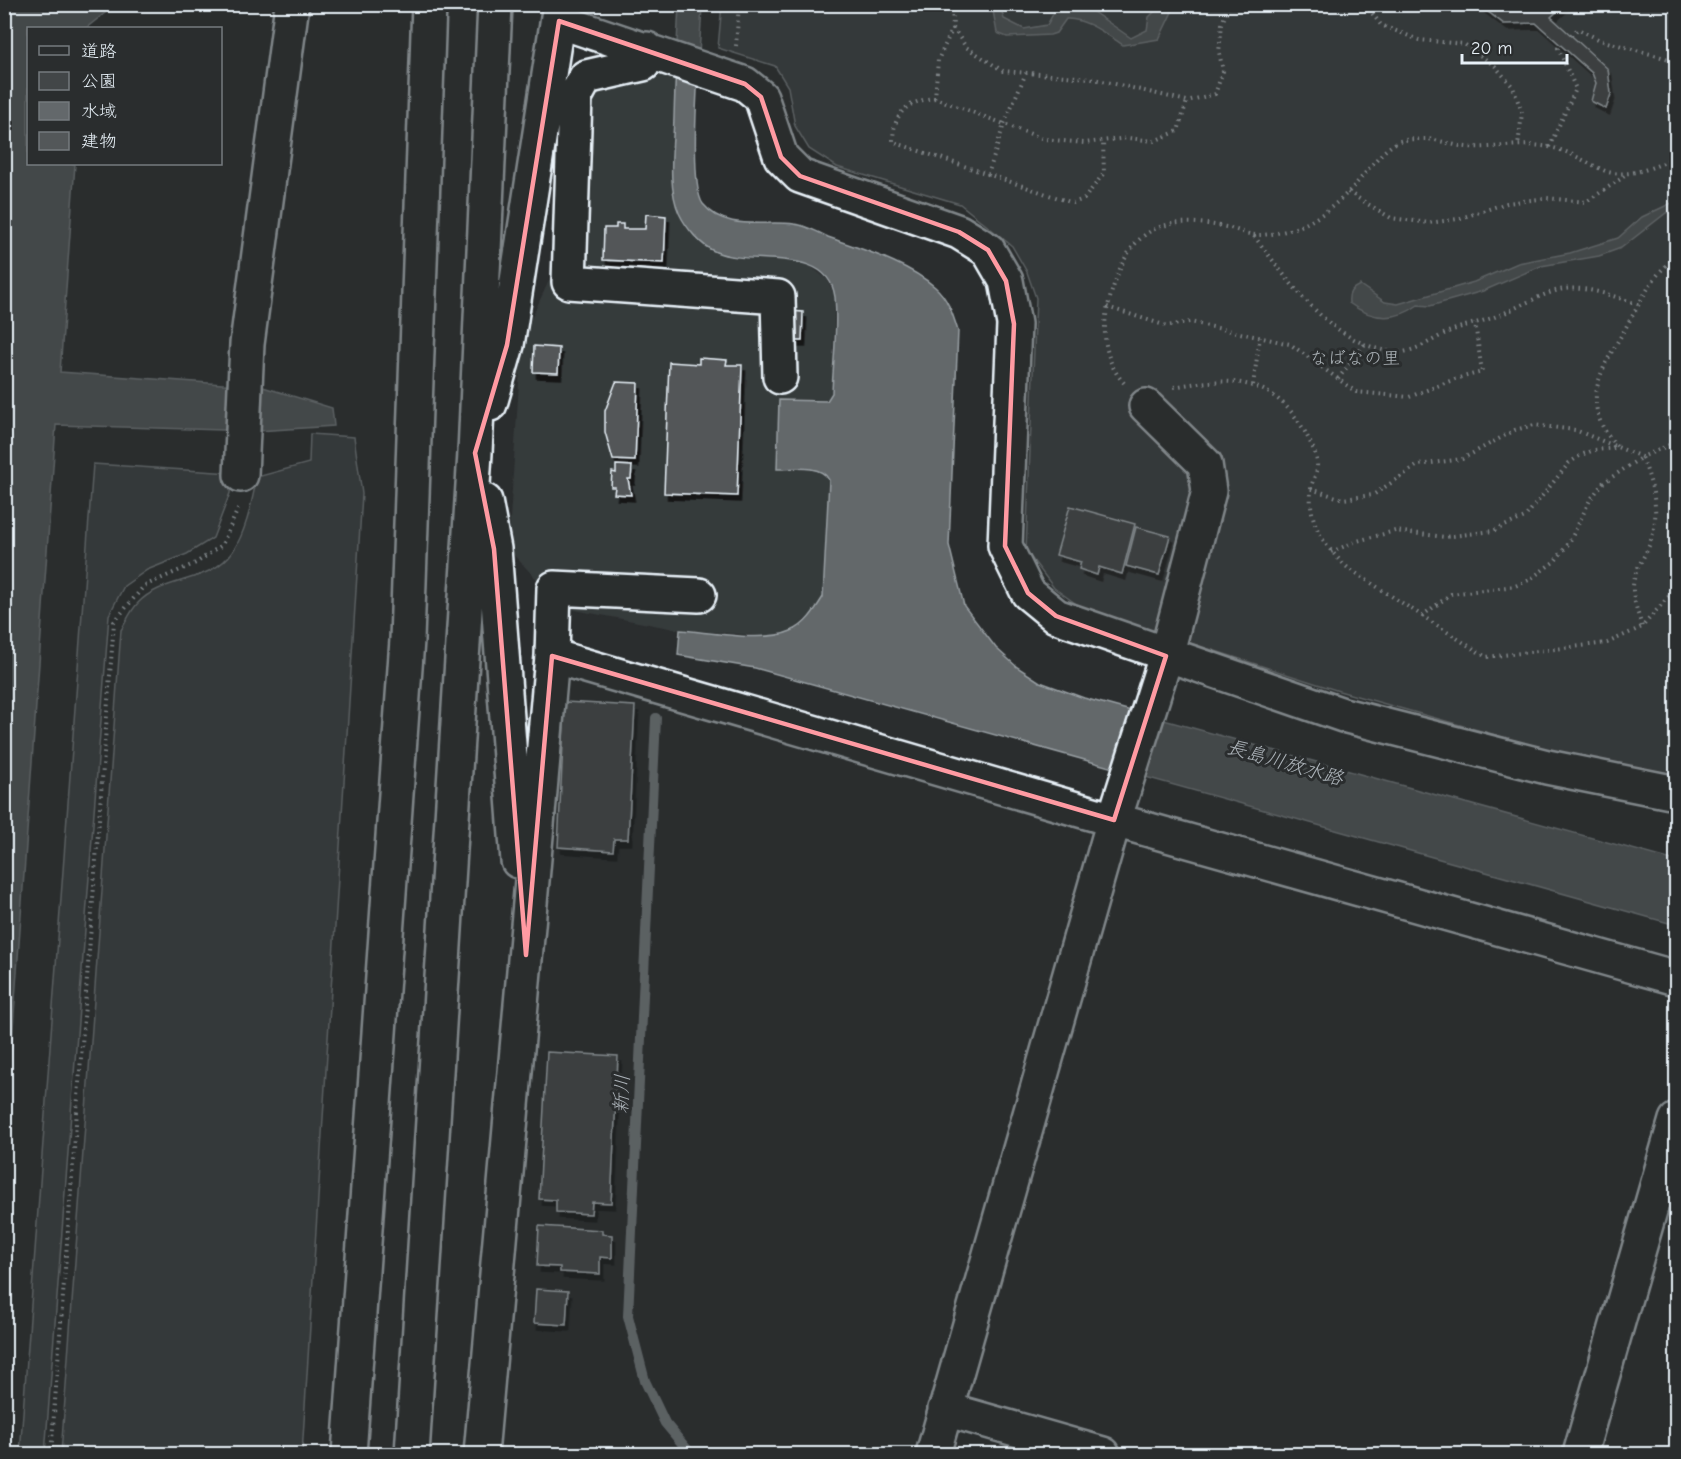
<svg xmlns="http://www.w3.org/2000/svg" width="1681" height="1459" font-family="'Comic Neue','Klee One',sans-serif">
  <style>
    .built { fill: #363a3b }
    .green { fill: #424648; stroke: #959ca0; stroke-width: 1.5 }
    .water { fill: #63686b; stroke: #989fa3; stroke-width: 1.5 }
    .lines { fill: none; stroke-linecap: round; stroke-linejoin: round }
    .stream { stroke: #989fa3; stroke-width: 10 }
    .building { fill: #535759; stroke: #e8f1f8; stroke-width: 1.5; filter: url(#shadow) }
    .minor-casing { stroke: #e8f1f8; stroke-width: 38 }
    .path { stroke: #e8f1f8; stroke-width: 4; stroke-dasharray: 1.5 4.5; stroke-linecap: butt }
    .minor { stroke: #2a2d2e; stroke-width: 33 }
    .marked { fill: none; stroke: #ff9aa2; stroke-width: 4.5; stroke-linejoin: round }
    .labels { text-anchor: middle; stroke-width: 6; stroke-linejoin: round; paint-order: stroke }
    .park-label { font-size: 18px; fill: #aeb5ba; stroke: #2a2d2e }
    .water-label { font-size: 20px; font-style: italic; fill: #acb3b9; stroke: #2a2d2e }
  </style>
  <defs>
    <filter id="shadow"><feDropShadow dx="3.5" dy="6" stdDeviation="0" flood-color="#0009"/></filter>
  </defs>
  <rect width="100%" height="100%" fill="#2a2d2e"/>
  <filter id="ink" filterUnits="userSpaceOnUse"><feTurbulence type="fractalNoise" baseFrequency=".0167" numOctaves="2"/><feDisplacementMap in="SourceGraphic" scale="12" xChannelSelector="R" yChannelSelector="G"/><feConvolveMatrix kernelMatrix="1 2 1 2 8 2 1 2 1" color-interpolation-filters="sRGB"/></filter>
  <g filter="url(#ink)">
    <path class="built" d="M608,57L676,73L673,191L736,257L793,260L810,266L827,279L835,296L832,393L827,401L779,400L819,471L826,474L829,480L823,597L815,611L791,632L767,636L680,630L564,608L508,549L522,338L554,270L567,91Z"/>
    <path class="green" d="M722,4L1676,5V776L1610,767L1339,691L1082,608L1054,588L1026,551L1036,298L1027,272L1012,246L960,204L837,167L809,149L795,126L788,87L775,66L718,48Z
      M310,434L354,437L362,494L302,1454H61L121,630C126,622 131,610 138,603C163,576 211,584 233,551C247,530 252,500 257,477L309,463Z
      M93,464L231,473L230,493L213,538L187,554L147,570L124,586L109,615L45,1454H20Z"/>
    <path class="water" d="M5,5H115L86,28H28V164H75L60,372L263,387L332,408L334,426L257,431L56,425L5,1140Z
      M679,5H702C701,37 687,184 703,204C726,232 764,220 794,224C805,225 818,232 828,237C863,250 906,262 935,287C948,298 953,315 958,331L949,545L964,606L996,648L1017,667L1040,682L1084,698L1676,861V925L755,668L678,655L680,630C709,632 765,643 791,631C806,625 815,610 823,597L829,480C822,464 791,469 777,469L779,400L827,401L832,393C833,362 838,328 835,297C828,244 750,267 716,252C701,246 686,228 679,213C667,185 673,149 674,118C675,80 677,42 679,5Z
      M992,5H1000L1004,19L1024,29L1047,25L1058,5H1083L1131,38L1147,30L1149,17L1161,5H1199L1173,10L1159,39L1123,45C1107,35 1086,18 1066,19L1056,33L1050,35L1007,37L997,33Z
      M1676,201V210L1666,213L1621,248L1599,256L1541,266L1483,291L1430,306L1418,305C1395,322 1372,320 1349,303C1348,293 1351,289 1360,285L1385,302L1398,304L1474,282L1518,263L1570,253L1618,238L1642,217Z"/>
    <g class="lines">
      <path class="stream" d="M656,718L628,1316L645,1381L665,1423L691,1454"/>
    </g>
    <path class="building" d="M1478,4H1565L1551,17L1608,69L1611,94L1606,109L1591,101L1596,83L1592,73L1536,23L1504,24Z
      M646,214L666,216L664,263L603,260L604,228H616V224H623V229H645Z
      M790,311L803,312L802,341H788Z
      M534,346L559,348L558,373L533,372Z
      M699,358L727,360L726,365H742L737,496L664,493L669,362L699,364Z
      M616,382L638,383L635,461L613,460L605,432V411Z
      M616,465L632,466L631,479H628L631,495L614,494L615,487H611L612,472L616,473Z
      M1070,506L1135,524L1122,574L1099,567L1097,575L1079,569L1081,562L1056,555Z
      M1136,527L1170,536L1159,575L1126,566Z
      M565,702L635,706L628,839H614L613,851L558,847Z
      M547,1052L618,1056L611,1203L592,1202L591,1214L556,1212V1200L539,1199Z
      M539,1226L602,1230V1234L612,1235V1258L600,1257V1274L560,1272V1267L537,1266Z
      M536,1289L568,1291L566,1325L534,1323Z"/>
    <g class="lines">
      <g class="minor-casing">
        <path id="minor" d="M559,21L745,84L761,97L781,157L800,176L959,232L988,250L1006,281L1014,324L1005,546L1028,593L1056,616L1343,715L1547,767L1676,793
          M647,49L643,64L586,77L575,97L569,282L778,297L780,377
          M490,404L507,345L560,4
          M241,475L247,344L292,4
          M485,501L494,549L518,861
          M552,656L1114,820L1676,978
          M945,1409L1103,1454
          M349,1454L407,640L429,4
          M412,1454L475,453L495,4
          M481,1454L552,656L554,588L699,595
          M933,1454L1114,820L1166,656L1209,491L1205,464L1146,406
          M1580,1454L1676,1120"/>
      </g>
      <path class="path" d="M952,4L953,28L966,47L1003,71L1090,78L1187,101L1215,94L1223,71L1219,52L1222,24L1229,4
        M1365,4L1381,25L1419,40L1464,44L1495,66L1513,87L1522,113L1518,146
        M953,28L938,60L935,98L1044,139L1084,143L1128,138L1154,141L1178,131L1187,101
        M1571,35L1578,29L1600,40L1676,61
        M736,46L739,4
        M935,98C907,101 893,113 893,142L1073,203L1084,199L1104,173L1103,142
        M1549,147L1576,89L1558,48L1560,45
        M988,175L1004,124L1026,73
        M1348,192L1391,218L1429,223L1458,219L1507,203L1547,198L1586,202L1628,174
        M1254,236C1291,283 1329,343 1393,352C1411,355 1433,339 1448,332C1462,326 1477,323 1492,318C1514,310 1536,296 1559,290C1583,284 1615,297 1638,304
        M1107,307L1167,326L1190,322L1290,344L1356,392L1409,397L1455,379L1482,372L1475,323
        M1338,379L1365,344
        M1124,383C1104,361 1101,330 1109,302C1127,232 1155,213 1226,227C1237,229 1247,235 1257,235C1274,235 1294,230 1309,222C1326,213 1342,199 1355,185C1368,171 1381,149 1400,141C1407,139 1420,139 1427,139C1441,140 1454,146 1467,147C1494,149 1522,142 1549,147C1568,150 1585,162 1603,170C1625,180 1656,167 1676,157
        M1253,385L1260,337
        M1174,387C1230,376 1274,377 1305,432C1310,442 1318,455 1317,467C1317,474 1312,481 1311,489C1308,524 1324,546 1348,568L1486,657L1607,643L1642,627L1676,588
        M1617,446C1574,400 1606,364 1630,320C1644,296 1653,274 1676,257
        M1311,489L1343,499L1373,495L1418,465L1462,459L1515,430L1534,425L1575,430L1642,457L1676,442
        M1331,552L1357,541L1395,531L1445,537L1493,531L1525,517L1569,463L1581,455L1594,450L1617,448
        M1422,616L1451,594L1515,586L1529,580L1555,561L1569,543L1590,500L1603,483L1642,457C1653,487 1661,512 1650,543C1644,560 1632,571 1633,591C1634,603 1639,616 1642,627
        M51,1454L114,622L144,586L196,563L222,545L238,509"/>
      <use href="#minor" class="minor"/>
    </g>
  </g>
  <path d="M0 0H1681V1459H0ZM559,21L745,84L761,97L781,157L800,176L959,232L988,250L1006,281L1014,324L1005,546L1028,593L1056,616L1166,656L1114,820L552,656L526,955L494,549L475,453L507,345Z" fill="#2a2d2e" fill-opacity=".55" fill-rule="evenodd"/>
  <path class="marked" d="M559,21L745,84L761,97L781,157L800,176L959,232L988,250L1006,281L1014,324L1005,546L1028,593L1056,616L1166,656L1114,820L552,656L526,955L494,549L475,453L507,345Z"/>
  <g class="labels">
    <g class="park-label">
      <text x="1355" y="364">なばなの里</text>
    </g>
    <g class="water-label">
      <text transform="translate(1285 762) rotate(16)" y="7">長島川放水路</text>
      <text transform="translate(621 1094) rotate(-87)" y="7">新川</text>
    </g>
  </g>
  <rect width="1681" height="1459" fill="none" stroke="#2a2d2e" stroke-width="24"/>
  <rect x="12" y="12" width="1657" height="1435" fill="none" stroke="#e8f1f8" stroke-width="2" filter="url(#ink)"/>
  <rect x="27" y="27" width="195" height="138" fill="#2a2d2e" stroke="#767b7f" stroke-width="1.5"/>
  <rect x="39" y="46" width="30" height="9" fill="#2a2d2e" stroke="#767b7f" stroke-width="1.5"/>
  <text x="81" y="57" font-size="18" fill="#e8f1f8">道路</text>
  <rect x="39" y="72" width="30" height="18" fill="#424648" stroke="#767b7f" stroke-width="1.5"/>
  <text x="81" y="87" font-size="18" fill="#e8f1f8">公園</text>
  <rect x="39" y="102" width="30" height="18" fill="#63686b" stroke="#767b7f" stroke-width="1.5"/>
  <text x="81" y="117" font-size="18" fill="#e8f1f8">水域</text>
  <rect x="39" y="132" width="30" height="18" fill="#535759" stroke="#767b7f" stroke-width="1.5"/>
  <text x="81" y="147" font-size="18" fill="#e8f1f8">建物</text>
  <path d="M1462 54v9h105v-9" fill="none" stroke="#e8f1f8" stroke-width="3"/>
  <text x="1471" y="54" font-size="18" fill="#e8f1f8" stroke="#2a2d2e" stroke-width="4.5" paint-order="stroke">20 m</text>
</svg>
